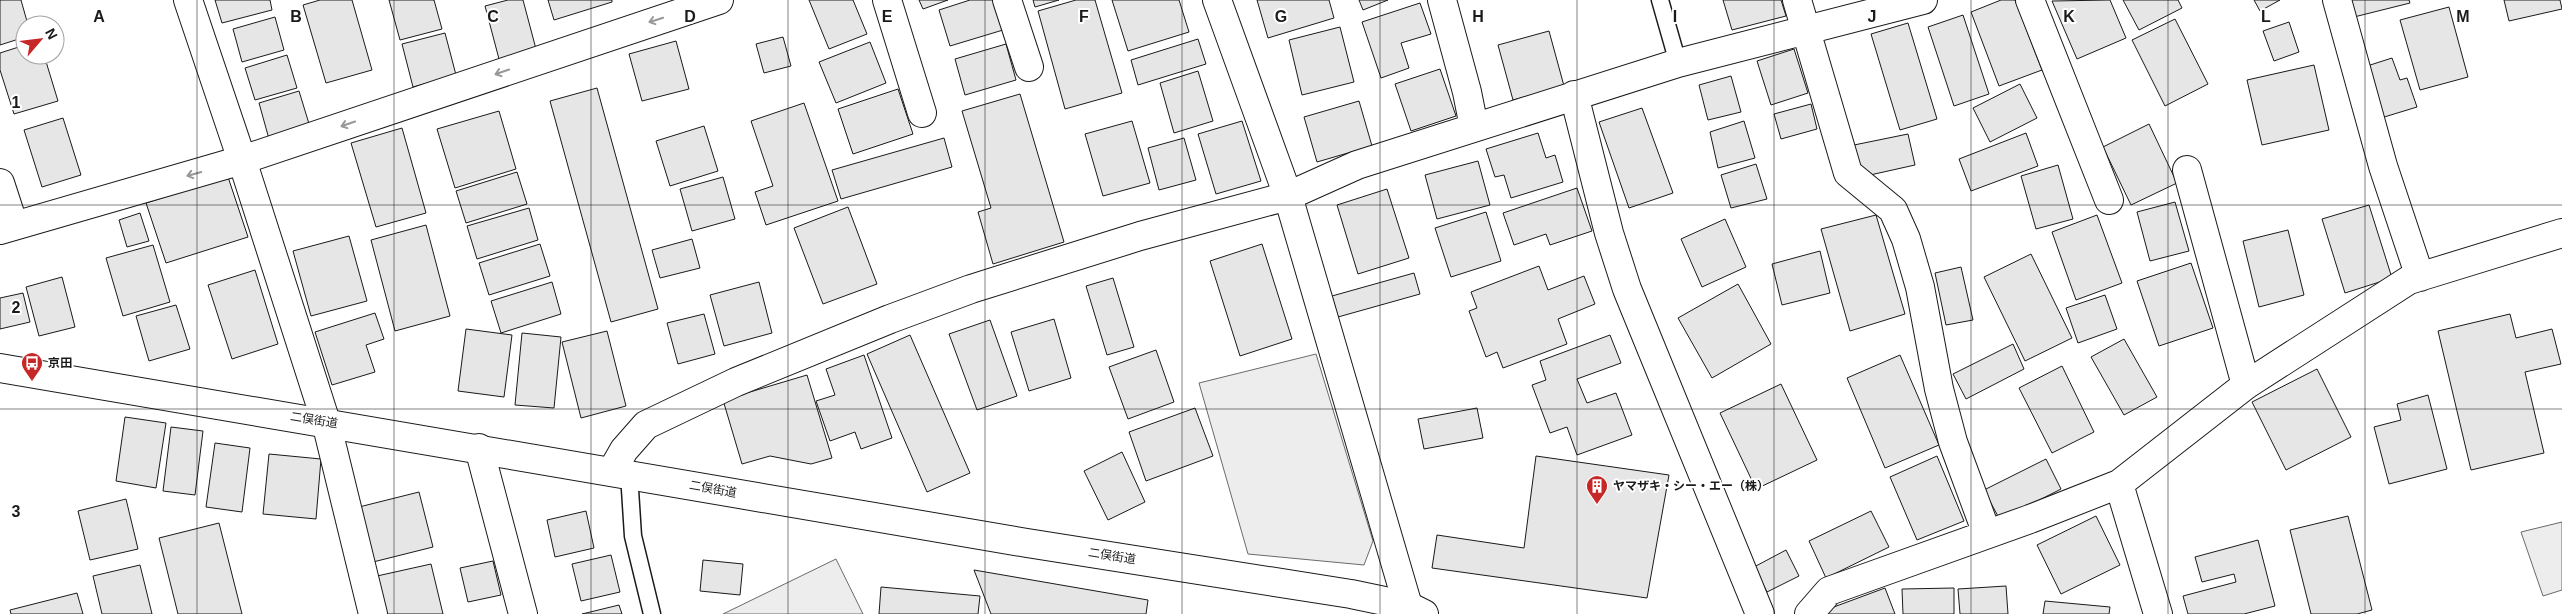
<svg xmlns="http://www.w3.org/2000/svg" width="2562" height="614" font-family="Arial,'Noto Sans JP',sans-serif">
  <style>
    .built { fill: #ededed; stroke: #6a6a6a }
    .building { fill: #e6e6e6; stroke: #1a1a1a }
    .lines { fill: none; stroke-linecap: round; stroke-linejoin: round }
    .lane-casing { stroke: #1a1a1a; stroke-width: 19 }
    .street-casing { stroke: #1a1a1a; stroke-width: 30 }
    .secondary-casing { stroke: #1a1a1a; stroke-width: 30 }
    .lane { stroke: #fff; stroke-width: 16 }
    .street { stroke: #fff; stroke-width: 28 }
    .secondary { stroke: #fff; stroke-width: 28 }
    .oneway { stroke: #989898 }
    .grid { fill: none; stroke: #1a1a1a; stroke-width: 1; stroke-opacity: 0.55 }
    .labels { text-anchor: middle; stroke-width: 4; stroke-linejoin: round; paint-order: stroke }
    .poi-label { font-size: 12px; font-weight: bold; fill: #1a1a1a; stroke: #fff; text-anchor: start }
    .street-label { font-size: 12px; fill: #1a1a1a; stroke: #fff }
    .grid-label { font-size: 16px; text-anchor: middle; font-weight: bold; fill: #1a1a1a; stroke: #fff; stroke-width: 4; stroke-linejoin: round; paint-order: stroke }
  </style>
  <rect width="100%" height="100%" fill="#fff"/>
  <path class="built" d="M1316,354L1373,541L1364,565L1248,554L1199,383Z
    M2562,522V590L2543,596L2521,532Z
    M836,559L863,614H723Z"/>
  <path class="building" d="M0,0H21L28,25H25V37L0,45Z
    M215,0H270L272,10L222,23Z
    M320,0H352L372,70L326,83L303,5Z
    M389,0H434L442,29L400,40Z
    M508,0H523L536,49L499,59L485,6Z
    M548,0H612V2L554,20Z
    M809,0H853L867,34L829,49Z
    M919,0H948L923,9Z
    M970,0H994L1003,30L950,46L939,10Z
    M1033,0H1059L1035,7Z
    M1076,0H1095L1122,93L1065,109L1038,11Z
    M1112,0H1179L1189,32L1128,51Z
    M1257,0H1329L1334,18L1268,38Z
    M1359,0H1388L1363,10Z
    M1723,0H1781L1786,16L1732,30Z
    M2001,0H2015L2042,70L1999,86L1971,12Z
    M2110,0L2126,38L2077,59L2052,1Z
    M2123,0H2178L2182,8L2139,30Z
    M2254,0H2280L2260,11Z
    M2350,0H2409L2410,3L2354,17Z
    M2504,0H2560L2562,9L2509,21Z
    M1420,3L1431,34L1401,43L1409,68L1381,78L1362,22Z
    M2449,7L2468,77L2420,90L2400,20Z
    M1963,15L1989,94L1954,106L1928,27Z
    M275,17L284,50L242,62L233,29Z
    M2175,19L2208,84L2165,106L2132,40Z
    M2289,22L2299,52L2274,61L2263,31Z
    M1908,23L1937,119L1900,130L1871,34Z
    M1340,27L1354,82L1302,95L1289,40Z
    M1549,31L1564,86L1513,100L1498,45Z
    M445,33L456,75L413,87L402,44Z
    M783,37L791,66L764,73L756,44Z
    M1198,39L1206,64L1138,85L1131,60Z
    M676,41L689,89L642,101L629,54Z
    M870,42L886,83L836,103L819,62Z
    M1006,44L1016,80L965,95L955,59Z
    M25,45V55H44L58,101L14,114L0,70V53Z
    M1794,49L1808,93L1771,105L1757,61Z
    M287,55L297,88L255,100L245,68Z
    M2392,58L2400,80L2407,78L2417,107L2381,118L2364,67Z
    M2314,65L2329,130L2262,145L2247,80Z
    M1440,69L1456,116L1411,131L1395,84Z
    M1198,71L1213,121L1174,133L1160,83Z
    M1731,76L1741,112L1708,120L1699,85Z
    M2020,84L2037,118L1990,142L1973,108Z
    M597,88L658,309L611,322L550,101Z
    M898,89L913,134L853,154L838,109Z
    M299,91L310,127L269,139L259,103Z
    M1020,94L1064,242L993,264L978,212L991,208L962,111Z
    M1359,101L1372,146L1317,162L1304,117Z
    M804,103L838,201L766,225L755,192L773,186L751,121Z
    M1811,104L1817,129L1781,139L1774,114Z
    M1642,108L1673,193L1629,208L1599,122Z
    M499,111L516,169L455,188L437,129Z
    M63,118L81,175L42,187L24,130Z
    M1132,121L1150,183L1103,196L1085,134Z
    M1242,121L1261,181L1216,194L1198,134Z
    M1744,121L1755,158L1718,168L1710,132Z
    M2149,124L2177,183L2131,205L2103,147Z
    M704,126L718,171L670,186L656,141Z
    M402,128L426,213L376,227L351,143Z
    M1538,133L1546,158L1555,155L1563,182L1511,198L1504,175L1495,177L1486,149Z
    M2026,133L2038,166L1971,191L1959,159Z
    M1908,134L1915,165L1861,177L1854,145Z
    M944,138L952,167L841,199L832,170Z
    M1184,138L1196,180L1159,190L1148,148Z
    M1478,161L1490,205L1437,219L1425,175Z
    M1756,164L1767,199L1731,208L1721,175Z
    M2058,165L2073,219L2036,229L2021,176Z
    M517,172L527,204L466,223L456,191Z
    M228,177L248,237L166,263L146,203Z
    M723,177L735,219L692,231L680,189Z
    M1577,188L1592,231L1550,245L1546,234L1514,245L1503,213Z
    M1387,189L1409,258L1358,274L1337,205Z
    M2175,202L2189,251L2150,261L2137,212Z
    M2369,205L2392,278L2345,293L2322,219Z
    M848,207L877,284L823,304L794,228Z
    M529,208L538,240L477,259L467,226Z
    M1486,212L1501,261L1451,277L1435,228Z
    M140,213L149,241L127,247L119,220Z
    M1876,215L1905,314L1850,331L1821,229Z
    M2097,215L2122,283L2076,300L2052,232Z
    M1725,219L1746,267L1702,287L1681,239Z
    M426,225L450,316L395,331L371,240Z
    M2288,230L2304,295L2259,307L2243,241Z
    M349,236L367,301L311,316L293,251Z
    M692,239L700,268L660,278L652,250Z
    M540,244L550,276L489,295L479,263Z
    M1262,244L1292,339L1240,356L1210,261Z
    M153,245L170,302L123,316L106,258Z
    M1820,251L1830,293L1782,305L1772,264Z
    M2031,254L2072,338L2025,361L1984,277Z
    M2191,263L2213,328L2159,346L2137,281Z
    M1539,266L1548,290L1584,276L1595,304L1558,319L1567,344L1503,368L1497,352L1486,357L1469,311L1477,308L1471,292Z
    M1961,267L1973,320L1946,325L1935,273Z
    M255,270L278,344L232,359L208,285Z
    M1414,273L1420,294L1338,317L1332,296Z
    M62,277L75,327L39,336L26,287Z
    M1113,278L1134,347L1107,355L1086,286Z
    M552,282L561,314L501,333L491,301Z
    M759,282L772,333L724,346L710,295Z
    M1738,284L1771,344L1712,378L1678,318Z
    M23,293L30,322L0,329V298Z
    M2105,295L2117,329L2078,343L2066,308Z
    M176,305L190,349L149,361L136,316Z
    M375,313L384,339L366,345L375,372L332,385L315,332Z
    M704,314L715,354L678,364L667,323Z
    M2510,314L2516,338L2552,329L2561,364L2525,372L2544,453L2471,470L2438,331Z
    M1054,319L1071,378L1029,391L1011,332Z
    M990,320L1017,396L977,410L949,334Z
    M466,329L512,335L504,397L458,391Z
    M607,331L626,406L581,418L562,342Z
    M522,333L561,337L554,408L515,405Z
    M910,335L970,473L927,492L867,354Z
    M1610,335L1621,363L1577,379L1587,403L1616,393L1632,435L1577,455L1567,427L1550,433L1532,385L1546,380L1540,361Z
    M2124,339L2157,397L2124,415L2091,357Z
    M2013,344L2024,369L1966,399L1953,374Z
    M1156,350L1174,402L1128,419L1109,367Z
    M864,355L892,438L861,449L855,432L830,441L816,401L835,395L826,369Z
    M1900,355L1939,445L1885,468L1847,378Z
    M2062,366L2094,432L2052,453L2019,388Z
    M2317,369L2351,437L2286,470L2252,402Z
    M807,375L832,458L811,464L770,456L742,464L723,400Z
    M1781,384L1817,460L1756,489L1720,413Z
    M2428,395L2447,469L2389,484L2374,427L2401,420L2397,404Z
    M1195,408L1213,456L1146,481L1129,432Z
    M1477,408L1483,438L1424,449L1418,419Z
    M125,417L166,423L156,488L116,481Z
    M171,427L203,431L195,495L163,491Z
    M215,443L250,448L242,512L206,507Z
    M1122,452L1145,502L1108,520L1084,471Z
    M269,454L321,459L316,519L263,514Z
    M1536,456L1669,475L1647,598L1432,568L1437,535L1524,548Z
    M1937,456L1964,521L1917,540L1890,477Z
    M2046,459L2061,489L2000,520L1984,490Z
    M419,492L433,547L369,563L355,508Z
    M126,499L138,549L90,560L78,511Z
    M586,511L594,548L555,557L547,520Z
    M1871,511L1889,547L1826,578L1809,541Z
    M2096,516L2120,565L2061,594L2037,545Z
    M2348,516L2372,610L2357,614H2311L2290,530Z
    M219,523L242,614H178L159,538Z
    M2258,540L2275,606L2244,614H2188L2183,596L2236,582L2234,574L2202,582L2195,557Z
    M1786,550L1799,576L1767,592L1754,567Z
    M611,555L620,592L581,601L572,564Z
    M703,560L743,564L740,595L700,591Z
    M493,561L501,595L468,602L460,568Z
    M431,564L443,614H386L377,576Z
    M140,565L152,614H102L93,576Z
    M974,570L1148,600L1146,614H991Z
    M2006,586L2008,614H1960L1958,589Z
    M881,587L980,596L978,614H879Z
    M1885,588L1895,614H1824L1823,611Z
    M1954,588V614H1903L1902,589Z
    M77,593L83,614H11L10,610Z
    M2045,601L2110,607L2109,614H2043Z
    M619,605L622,614H582Z"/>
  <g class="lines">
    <g class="lane-casing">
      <path id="lane" d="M1660,0L1678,63
        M629,474L633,536L652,614"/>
    </g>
    <g class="street-casing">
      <path id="street" d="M188,0L242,160L326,422L373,614
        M887,0L922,113
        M1007,0L1029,67
        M1217,0L1288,196L1408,606
        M1442,0L1467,92L1474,127
        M1797,0L1848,173L1893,210L1906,239L1920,287L1939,389L1953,442L1987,534
        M2030,0L2109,200
        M2337,0L2383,166L2420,277
        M1574,95L1609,233L1627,289L1760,614
        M2187,170L2246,385
        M0,183L14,226
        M0,230L242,160L719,0
        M479,448L523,614
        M612,471L624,450L646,425L736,382L890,319L971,289L1140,236L1288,196L1357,165L1678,63L1923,0
        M2119,484L2158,614
        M1809,614L1829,591L2030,519L2119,484L2246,385L2409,280L2562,233"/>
    </g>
    <g class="secondary-casing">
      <path id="secondary" d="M0,368L1027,543L1351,594L1408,606L1424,614"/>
    </g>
    <use href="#lane" class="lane"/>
    <use href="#street" class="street"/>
    <use href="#secondary" class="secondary"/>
  </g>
  <defs><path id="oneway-shaft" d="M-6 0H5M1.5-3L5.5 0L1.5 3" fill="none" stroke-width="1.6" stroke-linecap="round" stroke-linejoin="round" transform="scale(1.25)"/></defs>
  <g class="oneway">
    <use href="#oneway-shaft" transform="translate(656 20) rotate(162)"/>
    <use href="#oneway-shaft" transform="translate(502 72) rotate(161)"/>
    <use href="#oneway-shaft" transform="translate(348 124) rotate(161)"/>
    <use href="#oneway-shaft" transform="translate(194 174) rotate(164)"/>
  </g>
  <path class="grid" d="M197,0V614M394,0V614M591,0V614M788,0V614M985,0V614M1182,0V614M1380,0V614M1577,0V614M1774,0V614M1971,0V614M2168,0V614M2365,0V614M0,205H2562M0,409H2562"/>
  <defs>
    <g id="bus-pin" transform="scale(1.125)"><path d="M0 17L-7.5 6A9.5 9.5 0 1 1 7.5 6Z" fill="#c62828" stroke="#fff"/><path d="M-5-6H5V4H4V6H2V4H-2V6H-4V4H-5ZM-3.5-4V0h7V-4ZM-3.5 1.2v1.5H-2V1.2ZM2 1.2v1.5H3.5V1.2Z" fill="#fff"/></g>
    <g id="building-pin" transform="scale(1.125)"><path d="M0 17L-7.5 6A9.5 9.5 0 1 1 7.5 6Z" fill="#c62828" stroke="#fff"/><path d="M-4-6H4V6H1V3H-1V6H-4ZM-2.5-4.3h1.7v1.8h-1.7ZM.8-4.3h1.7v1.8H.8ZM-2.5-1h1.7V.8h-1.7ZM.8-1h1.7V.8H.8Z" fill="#fff"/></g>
  </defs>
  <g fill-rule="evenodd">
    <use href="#bus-pin" x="32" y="363"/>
    <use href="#building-pin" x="1597" y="486"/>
  </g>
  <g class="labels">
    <g class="poi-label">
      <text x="48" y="367">京田</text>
      <text x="1613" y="490">ヤマザキ・シー・エー（株）</text>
    </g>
    <g class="street-label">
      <text transform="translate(314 420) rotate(9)" y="4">二俣街道</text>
      <text transform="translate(713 489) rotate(10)" y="4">二俣街道</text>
      <text transform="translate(1112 556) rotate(9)" y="4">二俣街道</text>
    </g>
  </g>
  <g class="grid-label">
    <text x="99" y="22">A</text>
    <text x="296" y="22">B</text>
    <text x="493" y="22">C</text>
    <text x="690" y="22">D</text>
    <text x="887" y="22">E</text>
    <text x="1084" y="22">F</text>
    <text x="1281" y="22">G</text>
    <text x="1478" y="22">H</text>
    <text x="1675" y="22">I</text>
    <text x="1872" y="22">J</text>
    <text x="2069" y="22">K</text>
    <text x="2266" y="22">L</text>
    <text x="2463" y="22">M</text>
    <text x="16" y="108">1</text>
    <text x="16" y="313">2</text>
    <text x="16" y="517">3</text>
  </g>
  <g transform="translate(40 40) rotate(62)"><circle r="24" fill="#ffffff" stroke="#a3a3a3"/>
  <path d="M0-4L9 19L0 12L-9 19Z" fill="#c62828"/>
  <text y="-8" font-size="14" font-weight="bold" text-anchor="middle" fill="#1a1a1a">N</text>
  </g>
</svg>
